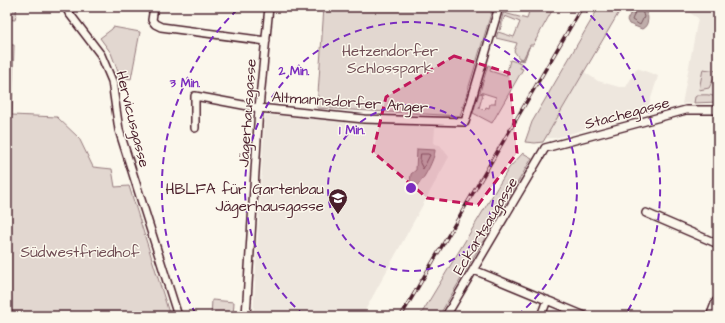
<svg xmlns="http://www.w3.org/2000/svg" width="725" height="323" font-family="'Architects Daughter',sans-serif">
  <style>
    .built { fill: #eee7de }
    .green { fill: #e2d7d0; stroke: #967b7e }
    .water { fill: #bfadaa; stroke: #907477 }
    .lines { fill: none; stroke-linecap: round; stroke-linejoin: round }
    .shore { stroke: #79585e; stroke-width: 1 }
    .minor-casing { stroke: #4a1f2b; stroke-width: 10 }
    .primary-casing { stroke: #4a1f2b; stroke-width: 15 }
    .minor { stroke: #fbf7ec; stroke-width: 7 }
    .primary { stroke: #fbf7ec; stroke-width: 12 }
    .rail-casing { stroke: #4a1f2b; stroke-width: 3.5 }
    .rail { stroke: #fbf7ec; stroke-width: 2; stroke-dasharray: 6; stroke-linecap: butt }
    .marked { fill: #c2185b; fill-opacity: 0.2; stroke: #c2185b; stroke-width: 3; stroke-dasharray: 8 5; stroke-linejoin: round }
    .ring { fill: none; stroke: #7b2cbf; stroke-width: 2; stroke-dasharray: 7 5 }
    .labels { text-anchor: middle; stroke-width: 3; stroke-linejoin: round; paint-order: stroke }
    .park-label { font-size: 15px; fill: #704d54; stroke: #fbf7ec }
    .street-label { font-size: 15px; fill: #4a1f2b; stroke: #fbf7ec }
    .poi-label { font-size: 15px; fill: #4a1f2b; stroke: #fbf7ec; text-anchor: end }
    .centre { fill: #7b2cbf; stroke: #fbf7ec; stroke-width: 2 }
    .ring-label { font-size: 12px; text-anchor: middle; font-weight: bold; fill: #7b2cbf; stroke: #fbf7ec; stroke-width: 3; stroke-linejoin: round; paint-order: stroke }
  </style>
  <rect width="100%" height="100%" fill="#fbf7ec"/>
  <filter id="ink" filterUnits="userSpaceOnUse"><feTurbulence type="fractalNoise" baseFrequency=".025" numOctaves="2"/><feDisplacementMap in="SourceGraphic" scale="8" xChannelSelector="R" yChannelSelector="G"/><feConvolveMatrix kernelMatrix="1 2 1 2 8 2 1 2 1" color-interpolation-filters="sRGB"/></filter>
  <g filter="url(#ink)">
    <path class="built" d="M680,7H718V101L682,104L698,18Z
      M637,68L658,76L647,111L555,138H545L584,72L598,81L619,87H626Z
      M265,115L435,127L434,144L440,145L449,157L362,316H253Z"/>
    <path class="green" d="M7,7H17L15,20L7,19Z
      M324,7H493L460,116L317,108Z
      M530,7H554L533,45H530L524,61L519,60L518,62L521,63L520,68L523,69L492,123L473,113L479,93L483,94L479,108L485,110L486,107L489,108L490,104H495L496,97L480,92L488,65L491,66L490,71L506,76L510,60L517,62L519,59L524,60L529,47L523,59L519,58L514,51L517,43L496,38L498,32L514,37L520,22L505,16L500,30H499L503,14L504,13L527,19Z
      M599,7H622L543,142L535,143L525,142L532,122Z
      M113,27L140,32L131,79L120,77L111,53L100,38L112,29Z
      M7,45H14L12,115L57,117L79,138L93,167L112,169L115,187L129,186L170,316H7Z
      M703,69L718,71V74H716L709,88L699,90Z
      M698,95C706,95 715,93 718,102L694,103L695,97Z
      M523,153L532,158L439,316H420L509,168Z
      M212,300L234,302L233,316H211Z"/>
    <path class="water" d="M634,7H644C649,14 650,25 642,29L629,24L627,20Z
      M417,149L435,150C435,158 423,182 416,186L410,183L411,174L416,170Z"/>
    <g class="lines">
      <path class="shore" d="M637,7L632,20L640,25L644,17L641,7
        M421,154H428L430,155L423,169L420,163Z"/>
      <g class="minor-casing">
        <path id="minor" d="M66,7L69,13L101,55L112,81L119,130L178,316
          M154,7L152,20L155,24L161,27L266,41
          M195,128V96L259,108L364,119L465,122L499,7
          M646,213L718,244
          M474,270L585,316
          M246,316L259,108L269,7
          M446,316L545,148L686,110H718
          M541,316L547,300"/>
      </g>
      <g class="primary-casing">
        <path id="primary" d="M713,316L718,303"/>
      </g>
      <use href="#minor" class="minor"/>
      <use href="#primary" class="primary"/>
      <g class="rail-casing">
        <path id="rail" d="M401,316L582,7"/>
      </g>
      <use href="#rail" class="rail"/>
    </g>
  </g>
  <path class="marked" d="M454,56L509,73L517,153L478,205L427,198L373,152L386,97Z"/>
  <g class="ring">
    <circle cx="411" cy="188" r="83"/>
    <path d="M304 315A166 166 0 1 1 518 315"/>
    <path d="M196 314A249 249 0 0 1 240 7M582 7A249 249 0 0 1 626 314"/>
  </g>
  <defs>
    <g id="school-pin" transform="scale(1)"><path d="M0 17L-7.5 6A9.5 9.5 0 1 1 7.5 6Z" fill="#4a1f2b" stroke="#fbf7ec"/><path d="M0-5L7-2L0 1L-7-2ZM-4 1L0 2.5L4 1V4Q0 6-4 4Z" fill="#fff"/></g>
  </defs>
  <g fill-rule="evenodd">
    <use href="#school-pin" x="338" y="198"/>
  </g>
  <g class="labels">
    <g class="park-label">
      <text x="390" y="56">Hetzendorfer<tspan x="390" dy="17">Schlosspark</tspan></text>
      <text x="80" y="257">Südwestfriedhof</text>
    </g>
    <g class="street-label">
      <text transform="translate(350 102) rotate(4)" y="5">Altmannsdorfer Anger</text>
      <text transform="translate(247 113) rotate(-86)" y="5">Jägerhausgasse</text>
      <text transform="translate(627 113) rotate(-15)" y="5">Stachegasse</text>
      <text transform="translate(133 119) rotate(76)" y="5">Hervicusgasse</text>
      <text transform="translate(485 226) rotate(-59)" y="5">Eckartsaugasse</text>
    </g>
    <g class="poi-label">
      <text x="324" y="194">HBLFA für Gartenbau<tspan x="324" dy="17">Jägerhausgasse</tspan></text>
    </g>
  </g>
  <circle cx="411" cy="188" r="6" class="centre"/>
  <g class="ring-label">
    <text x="294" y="75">2 Min.</text>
    <text x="185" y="87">3 Min.</text>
    <text x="352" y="134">1 Min.</text>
  </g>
  <rect width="725" height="323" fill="none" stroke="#fbf7ec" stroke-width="24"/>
  <rect x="12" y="12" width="701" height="299" fill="none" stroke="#4a1f2b" stroke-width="1.5" filter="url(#ink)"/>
</svg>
